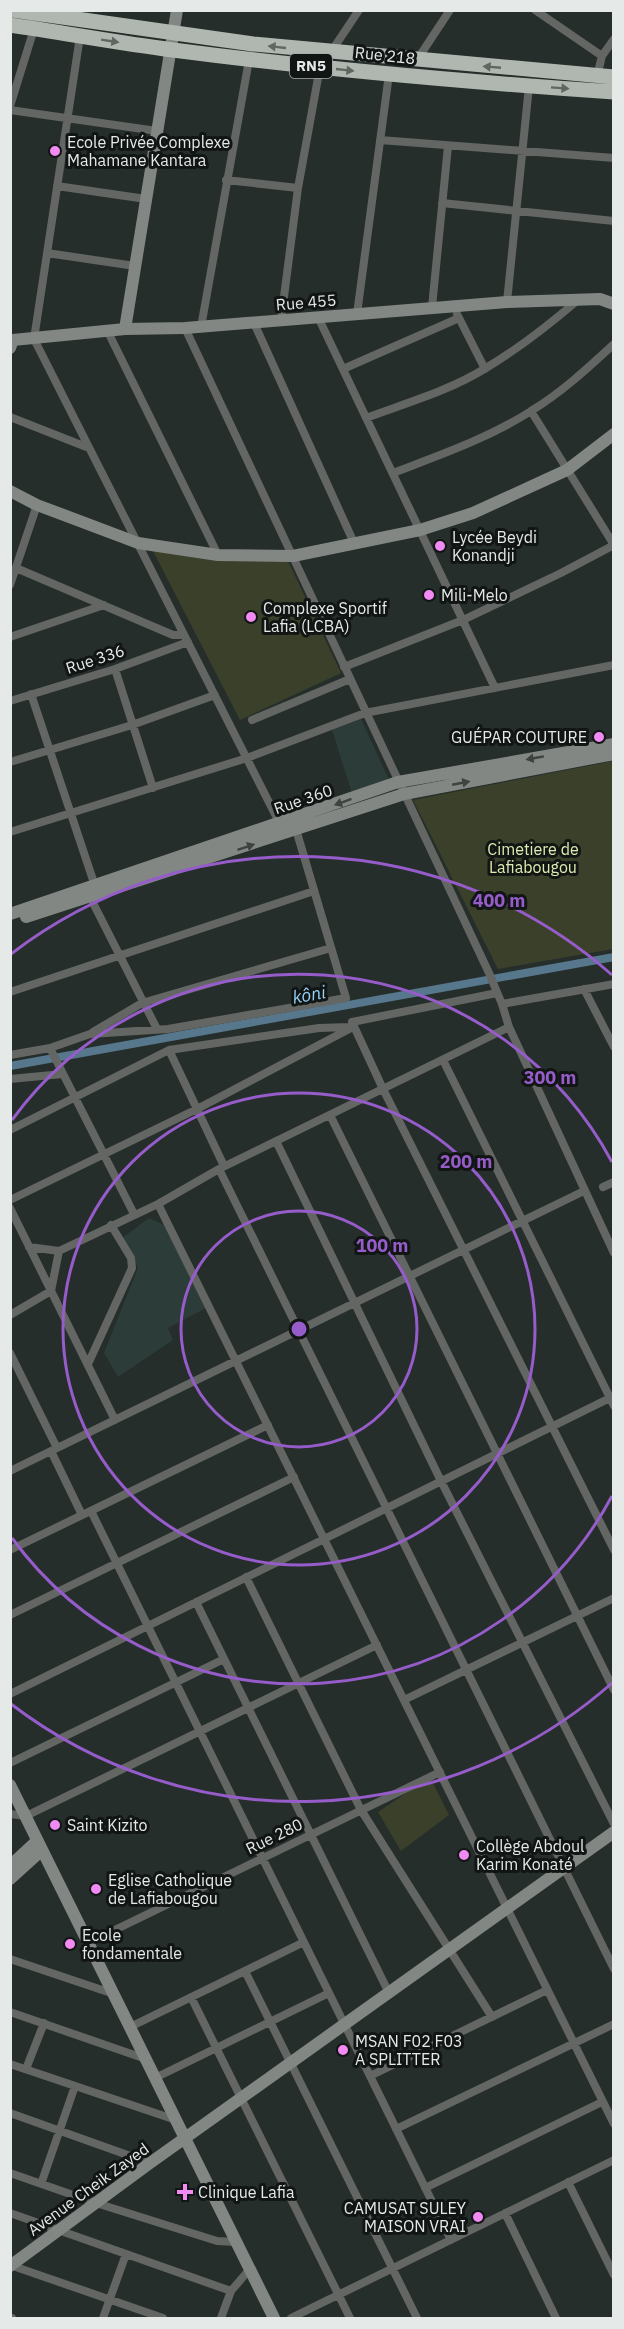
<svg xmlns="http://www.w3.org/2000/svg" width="624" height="2329" font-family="'IBM Plex Sans',sans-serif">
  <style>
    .built { fill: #2c3c38 }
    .green { fill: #3b402a }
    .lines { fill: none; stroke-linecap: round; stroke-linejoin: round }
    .canal { stroke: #57778c; stroke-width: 8 }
    .street { stroke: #636663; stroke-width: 8 }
    .secondary { stroke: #828783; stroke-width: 12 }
    .highway { stroke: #b0b7b0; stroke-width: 15 }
    .oneway { fill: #606662 }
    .oneway2 { fill: #3e4340 }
    .ring { fill: none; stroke: #965cca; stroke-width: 3 }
    .poi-dot { fill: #f28af3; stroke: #111514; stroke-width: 2 }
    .labels { text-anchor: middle; stroke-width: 6; stroke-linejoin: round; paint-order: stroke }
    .shield { fill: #111514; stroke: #a5aaa9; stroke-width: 1.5 }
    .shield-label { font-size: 15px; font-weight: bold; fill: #e5eae9 }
    .street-label { font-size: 16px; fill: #e5eae9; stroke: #111514 }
    .poi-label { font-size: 16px; fill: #e5eae9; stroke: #111514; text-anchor: start }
    .park-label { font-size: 16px; fill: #dcebaf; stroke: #111514 }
    .water-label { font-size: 18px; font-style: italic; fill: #95cff4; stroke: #111514 }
    .centre { fill: #965cca; stroke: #111514; stroke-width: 3 }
    .ring-label { font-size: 18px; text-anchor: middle; font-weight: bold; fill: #965cca; stroke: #111514; stroke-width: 6; stroke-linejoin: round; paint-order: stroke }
  </style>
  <rect width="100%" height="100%" fill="#252e2b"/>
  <path class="built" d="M361,719L390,782L352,793L332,730Z
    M149,1218L168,1227L208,1307L168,1328L173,1340L118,1377L104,1353L138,1268L122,1238Z"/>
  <path class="green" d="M151,547L288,561L341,673L240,720Z
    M613,761V949L498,969L413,800Z
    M430,1777L449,1815L401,1851L378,1812Z"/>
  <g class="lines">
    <path class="canal" d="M10,1066L614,957"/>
    <path class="street" d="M535,10L602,56
      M80,36L34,339L280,824
      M331,52L359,10
      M417,60L450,10
      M597,76L602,56L614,39
      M10,106L34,29
      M10,110L157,131
      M380,140L614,158
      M226,180L298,188
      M57,186L146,199
      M442,203L614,221
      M47,253L135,266
      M507,302L529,86
      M432,307L448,146
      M357,314L389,74
      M457,314L485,369
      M318,317L495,688
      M281,320L298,188L320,67
      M254,323L354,543
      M201,327L249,60
      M185,328L489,973L502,1004L509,1027L614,1253
      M108,332L218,555
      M343,369L459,318
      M531,411L614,545
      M10,417L89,448
      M366,418C406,403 449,391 486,368C518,349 550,324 578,300
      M393,473C440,455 489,438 531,411C561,393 588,368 614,344
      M16,568L173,635H184
      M10,585L37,505
      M10,637L104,605
      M344,667L463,620L561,573L614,545
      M115,669L153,788
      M31,694L95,886
      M10,701L115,669L188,642
      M252,720L350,679
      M10,762L132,725L215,695
      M10,832L247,758L365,713L614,665
      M90,897L157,1029
      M584,989L614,1047
      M10,992L314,891
      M497,993L352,1022L383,1089L614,1550
      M502,1004L614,984
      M93,1032L142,1003L331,948
      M50,1048L134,1214
      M169,1050L224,1166
      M10,1055L50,1048L90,1034L168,1029L346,998L295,826
      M443,1060L614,1406
      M10,1079L63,1074
      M330,1115L614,1690
      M10,1130L169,1050L319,1028L349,1027
      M276,1141L441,1481L614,1824
      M219,1169L614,1969
      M603,1187L614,1182
      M10,1200L197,1109L353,1027
      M158,1204L614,2124
      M10,1208L115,1420
      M29,1247L59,1251L158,1204L219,1169L509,1027
      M10,1315L51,1291L59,1251
      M10,1353L57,1448
      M88,1364L132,1268L131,1258L111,1225
      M51,1451L82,1515
      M10,1471L584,1191
      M91,1511L451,2240
      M10,1550L268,1425
      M246,1577L361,1810L492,2017
      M196,1602L389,1993
      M10,1615L294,1477
      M10,1694L614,1396
      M404,1700L614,1598
      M10,1763L224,1659
      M10,1814L26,1816L377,1645
      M88,1943L440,1772
      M10,1959L114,1994
      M245,1971L417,2318
      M191,1997L350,2318
      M10,2012L146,2059
      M130,2027L304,1942
      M10,2064L176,2120
      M26,2069L44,2023
      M370,2076L547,1990
      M155,2078L329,1993
      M10,2113L150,2163
      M396,2129L614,2024
      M10,2173L96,2203L217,2241L236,2242
      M568,2182L614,2275
      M41,2184L75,2086
      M425,2188L602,2102
      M10,2213L231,2291
      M505,2213L556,2318
      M10,2265L163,2318
      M10,2318H12
      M103,2318L126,2254
      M221,2318L231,2291L249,2270
      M291,2318L614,2160"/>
    <path class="secondary" d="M125,329L177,10
      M10,348L13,340L125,329L185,328L507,302L600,299L614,304
      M10,491L37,505L138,543L218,555L293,556L420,530L473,513L567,470L614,434
      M10,914L398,782L614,744
      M26,917L404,794L614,754
      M10,1785L274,2318
      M10,1866L37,1841
      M10,1879L42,1850
      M10,2266L150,2163L614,1832"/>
    <path class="highway" d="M13,10L253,44L614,77
      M10,25C65,33 119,43 173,50C319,69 466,82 614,92"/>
  </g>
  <defs><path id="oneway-solid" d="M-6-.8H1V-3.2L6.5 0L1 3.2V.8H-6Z" transform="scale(1.5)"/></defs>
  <g class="oneway">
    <use href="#oneway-solid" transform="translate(110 41) rotate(9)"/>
    <use href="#oneway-solid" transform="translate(277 47) rotate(-174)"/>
    <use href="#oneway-solid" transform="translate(492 67) rotate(-175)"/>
    <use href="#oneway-solid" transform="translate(345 70) rotate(6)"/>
    <use href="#oneway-solid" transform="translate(560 88) rotate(4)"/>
  </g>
  <g class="oneway2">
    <use href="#oneway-solid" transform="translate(535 758) rotate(170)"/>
    <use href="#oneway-solid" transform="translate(461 783) rotate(-11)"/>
    <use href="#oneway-solid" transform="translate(343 802) rotate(160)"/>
    <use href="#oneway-solid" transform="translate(246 847) rotate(-18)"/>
  </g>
  <g class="ring">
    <circle cx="299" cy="1329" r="118"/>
    <circle cx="299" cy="1329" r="236"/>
    <path d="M612 1496A355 355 0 0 1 12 1538M12 1120A355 355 0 0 1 612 1162"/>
    <path d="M612 1683A473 473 0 0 1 11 1704M11 954A473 473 0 0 1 612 975"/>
  </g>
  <g class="poi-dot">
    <circle cx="55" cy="151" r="6"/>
    <circle cx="440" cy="546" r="6"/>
    <circle cx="429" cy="595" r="6"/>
    <circle cx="251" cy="617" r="6"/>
    <circle cx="599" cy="737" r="6"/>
    <circle cx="55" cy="1825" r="6"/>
    <circle cx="464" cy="1855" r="6"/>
    <circle cx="96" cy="1889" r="6"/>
    <circle cx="70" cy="1944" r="6"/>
    <circle cx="343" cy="2050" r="6"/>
    <path d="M182 2183h6v6h6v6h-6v6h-6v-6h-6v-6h6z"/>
    <circle cx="478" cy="2217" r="6"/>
  </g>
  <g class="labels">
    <rect class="shield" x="290" y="54" width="42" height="24" rx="4.5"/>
    <g class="shield-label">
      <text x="311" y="71">RN5</text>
    </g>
    <g class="street-label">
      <text transform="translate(385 55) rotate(6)" y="6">Rue 218</text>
      <text transform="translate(306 302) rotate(-5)" y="6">Rue 455</text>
      <text transform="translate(95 659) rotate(-18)" y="6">Rue 336</text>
      <text transform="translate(303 799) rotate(-19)" y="6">Rue 360</text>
      <text transform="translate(274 1836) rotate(-26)" y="6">Rue 280</text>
      <text transform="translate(88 2189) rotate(-36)" y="6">Avenue Cheik Zayed</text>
    </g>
    <g class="poi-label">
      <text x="67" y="148">Ecole Privée Complexe<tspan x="67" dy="18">Mahamane Kantara</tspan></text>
      <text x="452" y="543">Lycée Beydi<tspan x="452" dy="18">Konandji</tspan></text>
      <text x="441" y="601">Mili-Melo</text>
      <text x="263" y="614">Complexe Sportif<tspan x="263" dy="18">Lafia (LCBA)</tspan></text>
      <text x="587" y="743" text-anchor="end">GUÉPAR COUTURE</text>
      <text x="67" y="1831">Saint Kizito</text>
      <text x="476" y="1852">Collège Abdoul<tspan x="476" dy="18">Karim Konaté</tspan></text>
      <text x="108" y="1886">Eglise Catholique<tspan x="108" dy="18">de Lafiabougou</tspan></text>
      <text x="82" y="1941">Ecole<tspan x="82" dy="18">fondamentale</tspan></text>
      <text x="355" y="2047">MSAN F02 F03<tspan x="355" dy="18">A SPLITTER</tspan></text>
      <text x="198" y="2198">Clinique Lafia</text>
      <text x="466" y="2214" text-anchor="end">CAMUSAT SULEY<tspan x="466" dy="18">MAISON VRAI</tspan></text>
    </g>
    <g class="park-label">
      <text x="533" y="855">Cimetiere de<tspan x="533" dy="18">Lafiabougou</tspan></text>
    </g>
    <g class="water-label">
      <text transform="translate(309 995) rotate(-10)" y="6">kôni</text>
    </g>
  </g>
  <circle cx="299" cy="1329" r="9" class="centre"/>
  <g class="ring-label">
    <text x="499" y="907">400 m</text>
    <text x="550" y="1084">300 m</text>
    <text x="466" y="1168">200 m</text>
    <text x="382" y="1252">100 m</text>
  </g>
  <rect width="624" height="2329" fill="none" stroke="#e5eae9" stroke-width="24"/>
</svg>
